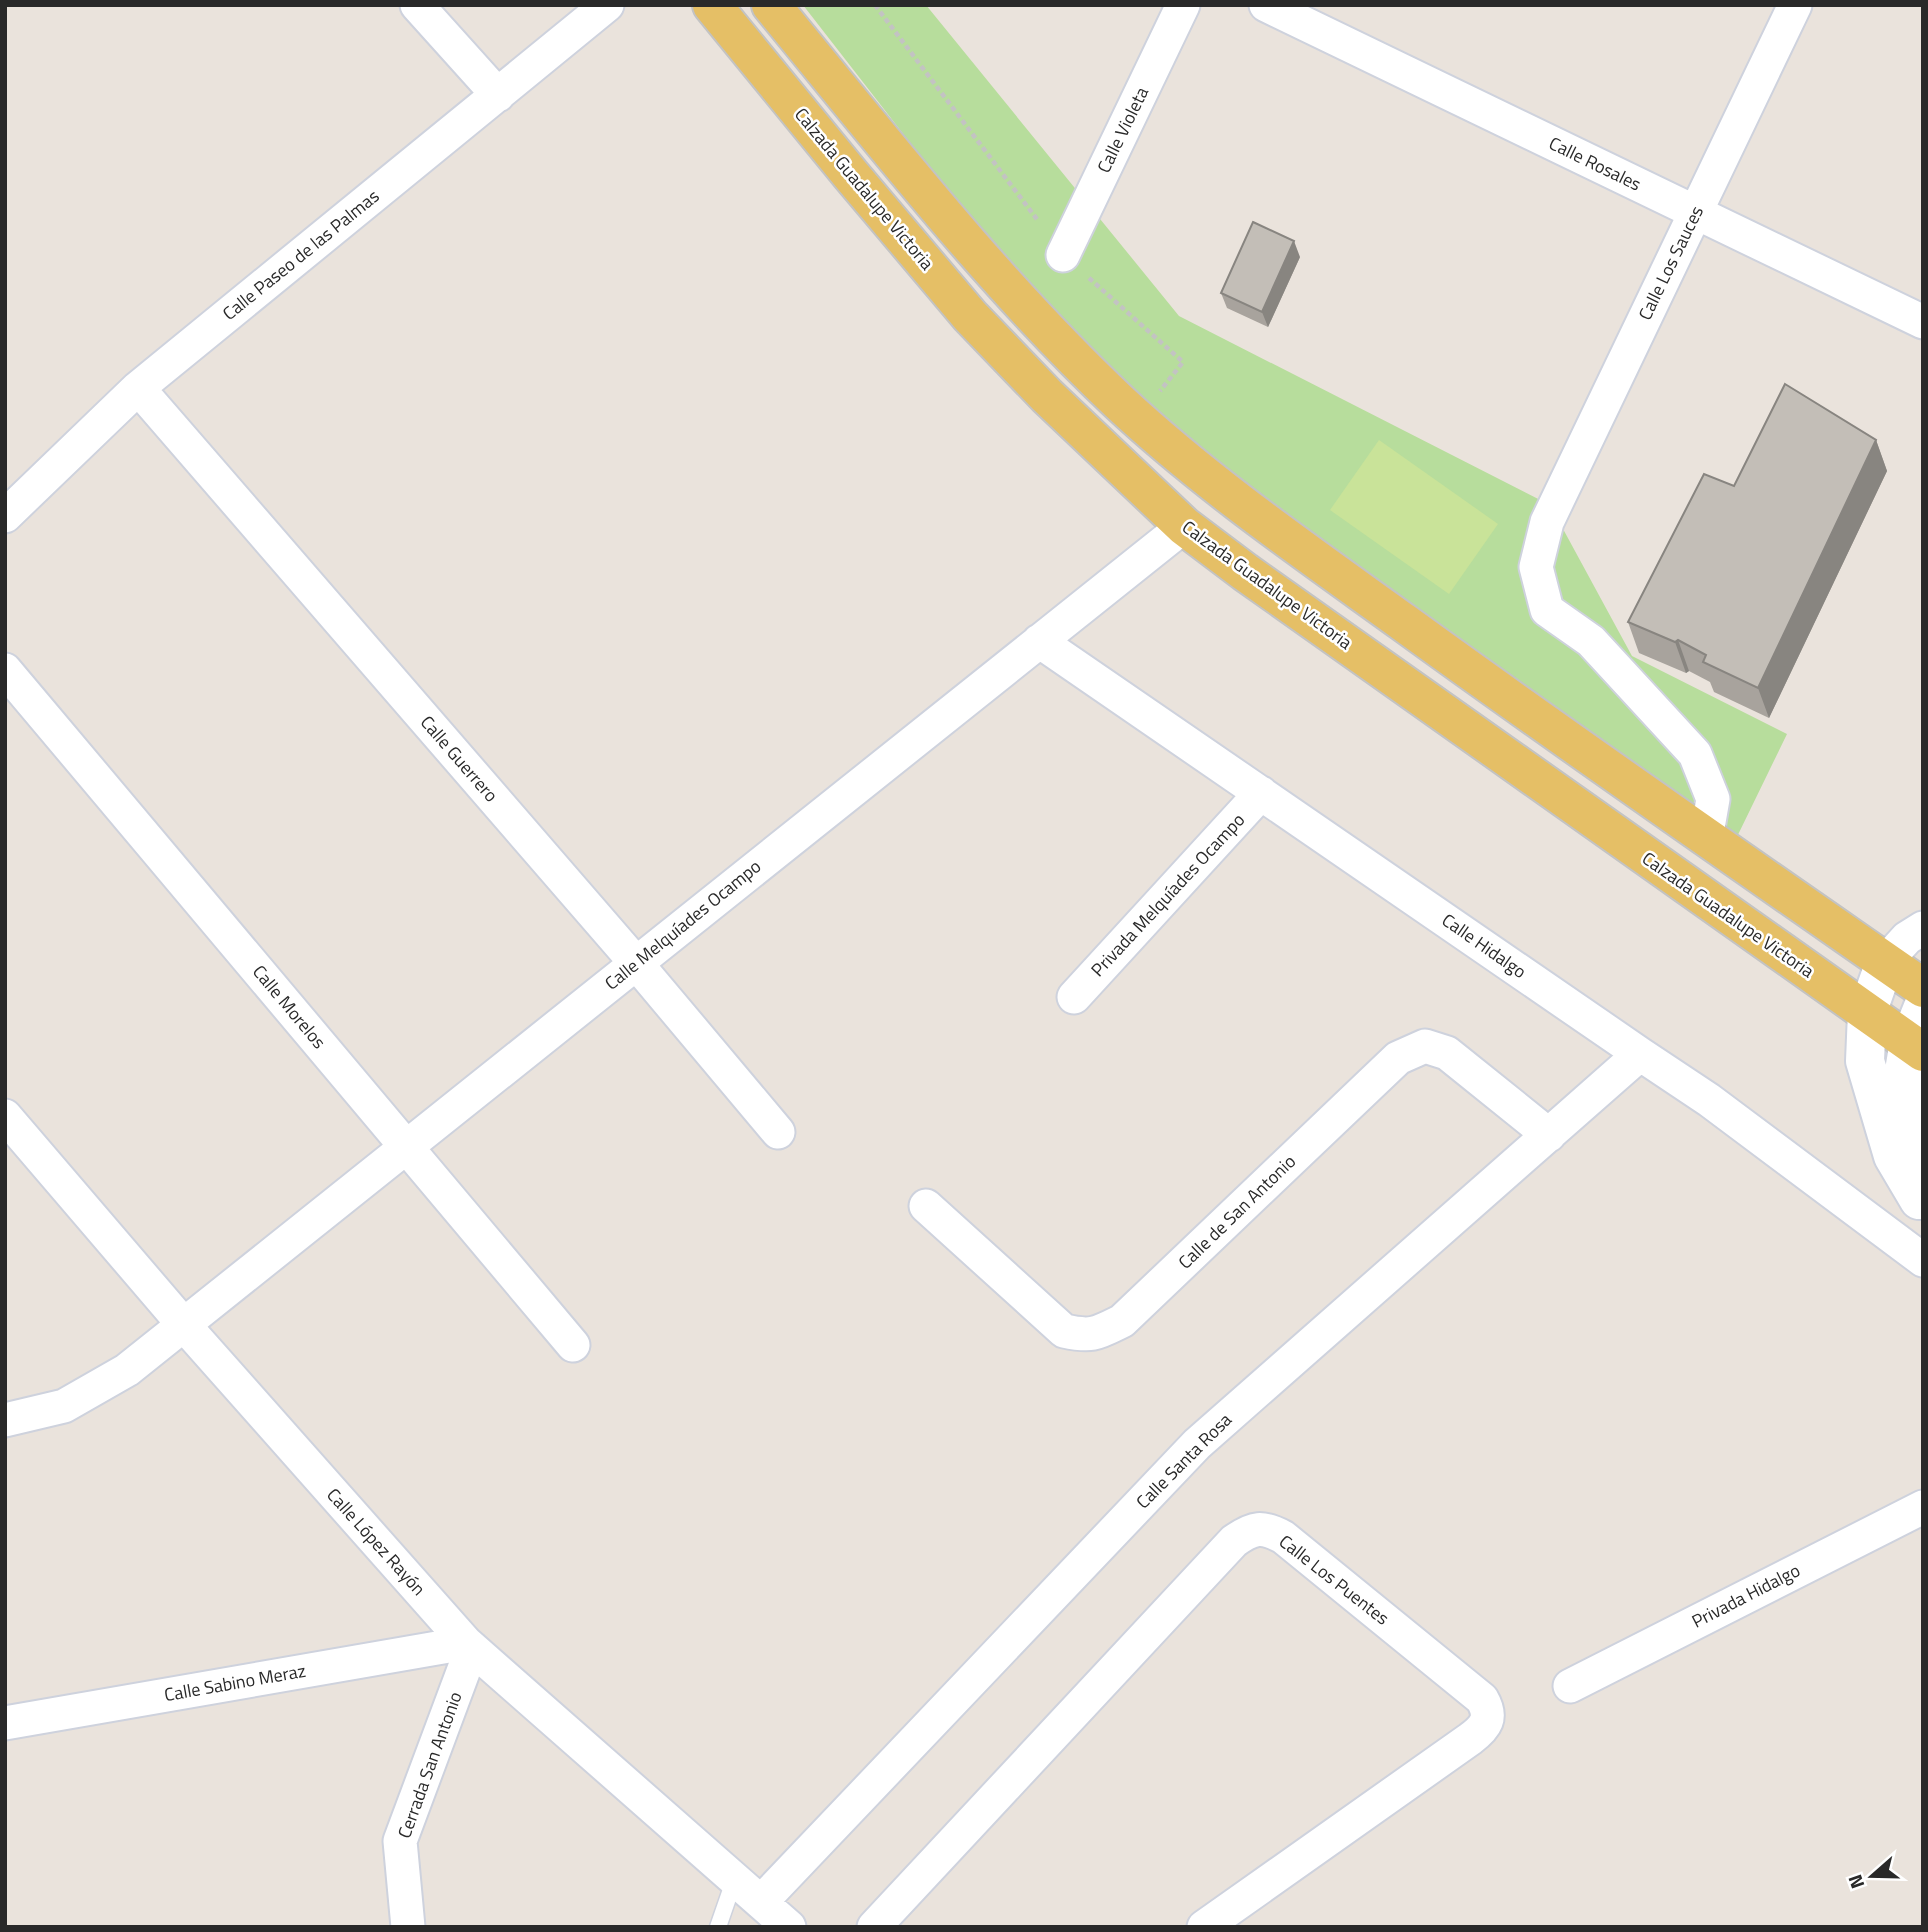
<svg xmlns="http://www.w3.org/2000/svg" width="1928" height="1932" font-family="'Titillium Web',sans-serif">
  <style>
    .green { fill: #b7dd9c }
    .pitch { fill: #c9e399 }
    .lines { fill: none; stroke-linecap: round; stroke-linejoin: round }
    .lane-casing { stroke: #ced2dd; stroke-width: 19 }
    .street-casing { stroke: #ced2dd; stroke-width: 37 }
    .secondary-casing { stroke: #ced2dd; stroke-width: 42 }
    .primary-casing { stroke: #c3c3c3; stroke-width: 42 }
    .path { stroke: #c3c3c3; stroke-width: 4.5; stroke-dasharray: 5 3.5; stroke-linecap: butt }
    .lane { stroke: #fff; stroke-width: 16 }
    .street { stroke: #fff; stroke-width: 33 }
    .secondary { stroke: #fff; stroke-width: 38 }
    .primary { stroke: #e5bf66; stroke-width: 38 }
    .wall { fill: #a8a39d }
    .shaded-wall { fill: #888580 }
    .building { fill: #c3beb7; stroke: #888580; stroke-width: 2 }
    .labels { text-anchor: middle; stroke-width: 5; stroke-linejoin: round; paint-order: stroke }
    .street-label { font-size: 18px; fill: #292929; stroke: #fff }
  </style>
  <rect width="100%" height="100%" fill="#eae3dc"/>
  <path class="green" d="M803,5H926L1179,316L1550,505L1632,656L1787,734L1733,845L1471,667L1079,360Z"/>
  <path class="pitch" d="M1379,440L1498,524L1449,594L1330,510Z"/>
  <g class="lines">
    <g class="lane-casing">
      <path id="lane" d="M718,1927L735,1878"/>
    </g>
    <g class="street-casing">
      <path id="street" d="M417,5L498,95
        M1266,5L1923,322
        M1063,255L1183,5
        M138,388L636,963L778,1132
        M5,516L138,388L607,5
        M1039,641L1640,1054L1709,1100L1923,1260
        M5,670L573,1345
        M1706,839L1713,799L1695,754L1591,641L1547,610L1536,567L1547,522L1795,5
        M1885,962L1907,938L1923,928
        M1074,997L1261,793
        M5,1116L184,1325L466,1643L789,1927
        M926,1206L1064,1331C1092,1337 1096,1334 1122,1321L1398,1058L1425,1046L1447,1053L1549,1135
        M5,1420L64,1406L127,1370L1184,526
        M1570,1686L1923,1507
        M5,1723L466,1643
        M761,1902L1197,1444L1640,1054
        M408,1927L400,1841L472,1648
        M874,1927L1234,1541C1254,1527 1262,1526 1283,1537L1482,1699C1493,1718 1486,1727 1470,1739L1204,1927"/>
    </g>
    <g class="secondary-casing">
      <path id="secondary" d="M1885,962L1867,1013L1865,1061L1893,1156L1919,1200
        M1919,1192L1920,1154L1902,1083L1909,1042L1923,1007"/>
    </g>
    <g class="primary-casing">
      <path id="primary" d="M712,5L851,175L970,316L1047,396L1184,526L1245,572L1923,1052
        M771,5C883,141 991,281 1119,402C1207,484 1306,552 1403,622C1575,747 1749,867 1923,988"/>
    </g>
    <path class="path" d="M875,5L1039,222
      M1089,278L1183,362L1160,391"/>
    <use href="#lane" class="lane"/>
    <use href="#street" class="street"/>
    <use href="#secondary" class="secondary"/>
    <use href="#primary" class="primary"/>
  </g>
  <path class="wall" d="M1300,257L1268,327L1227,308L1221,293Z
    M1876,440L1887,471L1769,718L1714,692L1710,682L1689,671L1686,673L1639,653L1628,622L1734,486Z"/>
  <path class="shaded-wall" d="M1294,241L1300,257L1268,327L1262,312Z
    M1876,440L1887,471L1769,718L1758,688Z
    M1678,640L1689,671L1686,673L1675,642Z"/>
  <path class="building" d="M1253,222L1294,241L1262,312L1221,293Z
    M1785,384L1876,440L1758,688L1703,662L1706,655L1678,640L1675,642L1628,622L1704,474L1734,486Z"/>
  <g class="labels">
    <g class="street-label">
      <text transform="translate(1123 130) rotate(-64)" y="6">Calle Violeta</text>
      <text transform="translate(1595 164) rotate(26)" y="6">Calle Rosales</text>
      <text transform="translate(864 189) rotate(50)" y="6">Calzada Guadalupe Victoria</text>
      <text transform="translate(301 255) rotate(-39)" y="6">Calle Paseo de las Palmas</text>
      <text transform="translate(1671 263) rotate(-64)" y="6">Calle Los Sauces</text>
      <text transform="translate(1267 585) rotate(36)" y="6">Calzada Guadalupe Victoria</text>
      <text transform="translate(459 759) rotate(49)" y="6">Calle Guerrero</text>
      <text transform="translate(1168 895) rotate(-47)" y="6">Privada Melquíades Ocampo</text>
      <text transform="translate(1728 915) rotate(35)" y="6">Calzada Guadalupe Victoria</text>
      <text transform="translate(683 925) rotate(-39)" y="6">Calle Melquíades Ocampo</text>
      <text transform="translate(1484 946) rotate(35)" y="6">Calle Hidalgo</text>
      <text transform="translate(289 1007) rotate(50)" y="6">Calle Morelos</text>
      <text transform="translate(1237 1212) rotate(-44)" y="6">Calle de San Antonio</text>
      <text transform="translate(1184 1461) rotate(-45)" y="6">Calle Santa Rosa</text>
      <text transform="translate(376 1542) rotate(48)" y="6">Calle López Rayón</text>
      <text transform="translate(1334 1580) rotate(38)" y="6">Calle Los Puentes</text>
      <text transform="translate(1746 1596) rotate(-27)" y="6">Privada Hidalgo</text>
      <text transform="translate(235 1683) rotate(-10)" y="6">Calle Sabino Meraz</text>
      <text transform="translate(430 1765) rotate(-70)" y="6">Cerrada San Antonio</text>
    </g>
  </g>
  <rect width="1928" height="1932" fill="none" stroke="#292929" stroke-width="14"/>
  <g transform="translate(1872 1876) rotate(250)" stroke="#ffffff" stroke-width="5" paint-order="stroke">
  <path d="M0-5L12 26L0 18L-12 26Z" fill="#292929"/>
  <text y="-10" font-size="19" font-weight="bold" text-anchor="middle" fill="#292929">N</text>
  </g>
</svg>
